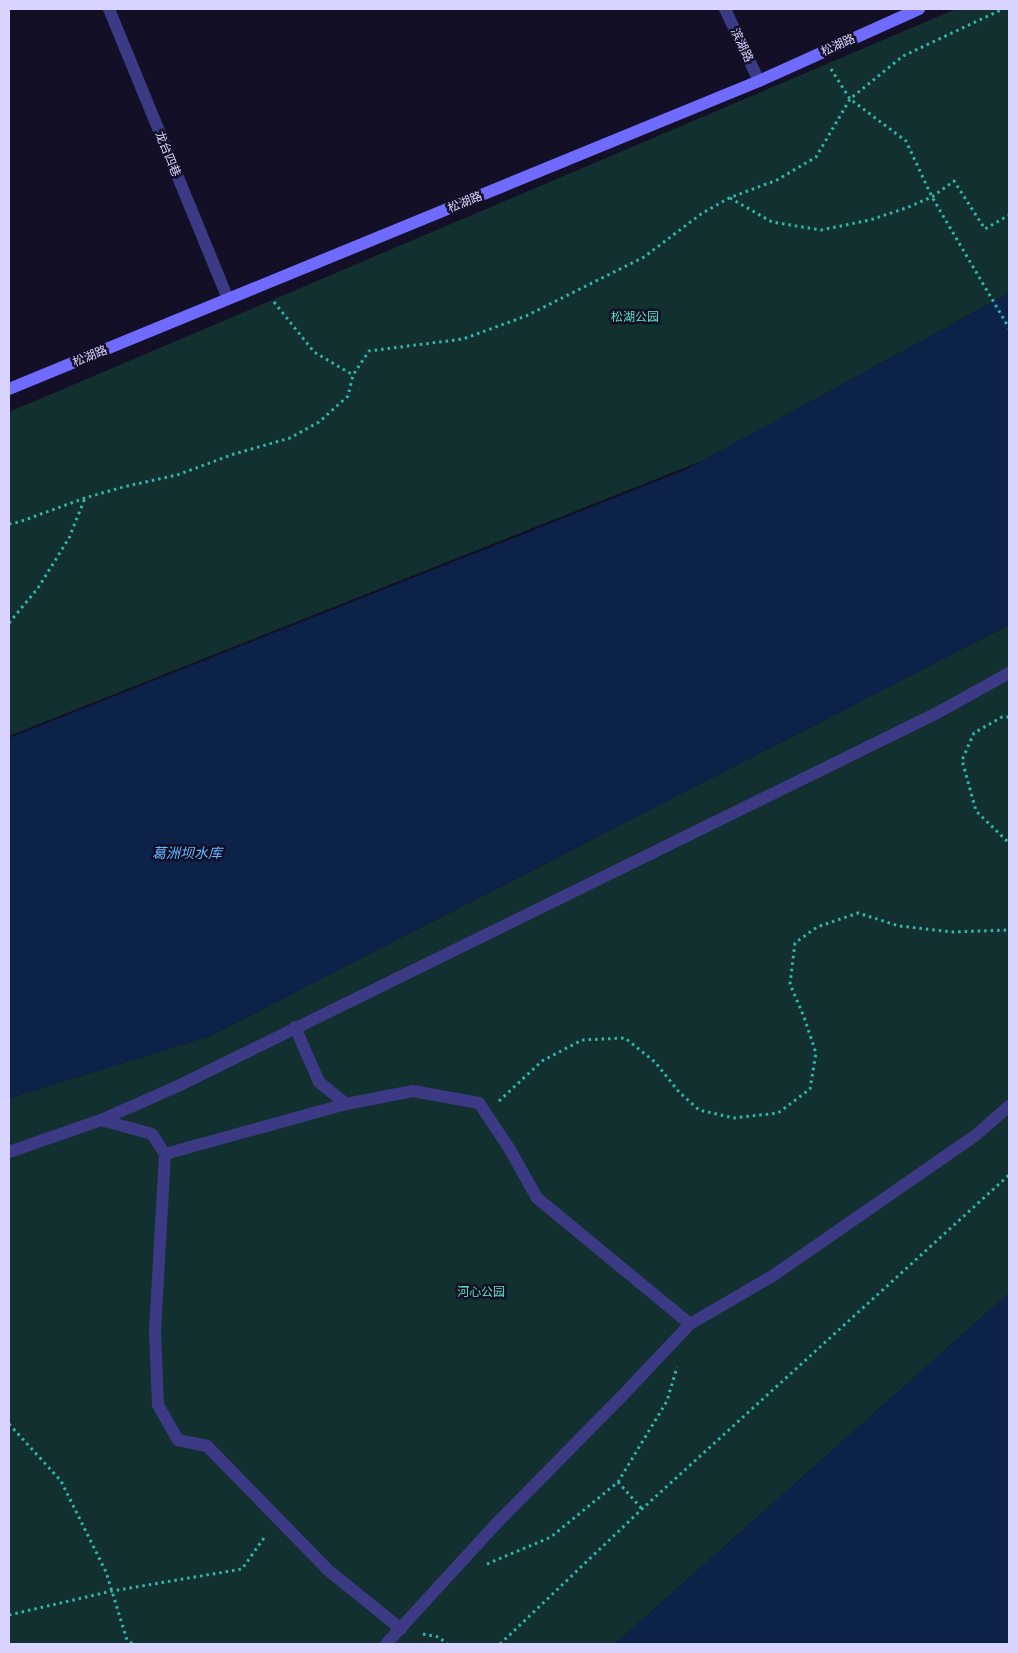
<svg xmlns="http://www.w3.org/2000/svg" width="1018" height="1653" font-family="Barlow,'Noto Sans SC',sans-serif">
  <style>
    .green { fill: #12302f }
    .water { fill: #0c2248 }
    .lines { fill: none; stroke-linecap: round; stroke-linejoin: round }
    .path { stroke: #2fb8b0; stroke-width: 3; stroke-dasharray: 2.5 4; stroke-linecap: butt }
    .service { stroke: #3d3a85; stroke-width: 12 }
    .minor { stroke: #3d3a85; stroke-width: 12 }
    .tertiary { stroke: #3d3a85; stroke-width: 12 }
    .secondary { stroke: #6f6bff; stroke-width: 12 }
    .labels { text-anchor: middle; stroke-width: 5; stroke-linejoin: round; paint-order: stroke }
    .street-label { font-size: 12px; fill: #d9d4ff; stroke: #130f26 }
    .park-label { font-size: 12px; fill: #5fe0c0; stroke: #130f26 }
    .water-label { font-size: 14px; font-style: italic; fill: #62b6ff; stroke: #130f26 }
  </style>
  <rect width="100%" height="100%" fill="#130f26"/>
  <path class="green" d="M956,9H1009V293L704,460L9,736V412Z
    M1009,625V1293L615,1644H9V1098L210,1036Z"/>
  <path class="water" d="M1009,293V625L210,1036L9,1098V738L685,470Z
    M1009,1293V1644H615Z"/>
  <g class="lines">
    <path class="path" d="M831,69L850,99L906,141L932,197L1009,328
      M730,198L772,222L821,230L870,220L906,208L932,197L954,181L985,229L1009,215
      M274,302L314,352L353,375
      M9,524L19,522L85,498L123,487L177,475L234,454L290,438L319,422L348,396L353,375L369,351L463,339L526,316L644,257L701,214L729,198L777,180L816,157L850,99L903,56L1003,9
      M9,623L38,588L69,538L85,498
      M1009,717H1002L974,733L962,760L976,811L1009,843
      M499,1101L542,1061L582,1040L625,1038L655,1062L679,1092L699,1110L734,1118L778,1113L810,1089L816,1053L804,1017L790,984L795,943L817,927L858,913L899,926L953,932L1009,930
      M9,1424L61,1481L106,1572L127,1640L133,1644
      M618,1482L642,1509
      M487,1564L551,1537L618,1482L667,1401L677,1367
      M9,1615L112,1591L242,1569L266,1535
      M423,1634L439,1637L447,1644
      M500,1644L642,1509L1009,1175"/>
    <path class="service" d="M295,1027L319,1082L346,1104L413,1091L479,1103L509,1148L537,1198L690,1324
      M101,1120L152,1134L165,1154L155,1331L158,1405L178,1440L207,1446L328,1570L401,1629
      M165,1154L346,1104"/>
    <path class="minor" d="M109,9L228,299
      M9,1152L101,1120L178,1086L937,713L1009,673
      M386,1644L495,1525L624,1394L690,1324L774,1275L976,1135L1009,1106"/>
    <path class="tertiary" d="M725,9L759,81"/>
    <path class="secondary" d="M9,389L759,81L919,9"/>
  </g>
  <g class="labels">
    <g class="street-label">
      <text transform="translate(742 45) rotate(65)" y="4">滨湖路</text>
      <text transform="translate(838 45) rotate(-24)" y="4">松湖路</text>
      <text transform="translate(168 154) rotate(68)" y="4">龙台四巷</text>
      <text transform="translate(465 202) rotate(-22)" y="4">松湖路</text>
      <text transform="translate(90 356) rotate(-22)" y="4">松湖路</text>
    </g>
    <g class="park-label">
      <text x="635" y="321">松湖公园</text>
      <text x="481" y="1296">河心公园</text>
    </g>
    <g class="water-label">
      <text x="187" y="858">葛洲坝水库</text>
    </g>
  </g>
  <rect width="1018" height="1653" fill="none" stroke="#d9d4ff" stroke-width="20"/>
</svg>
